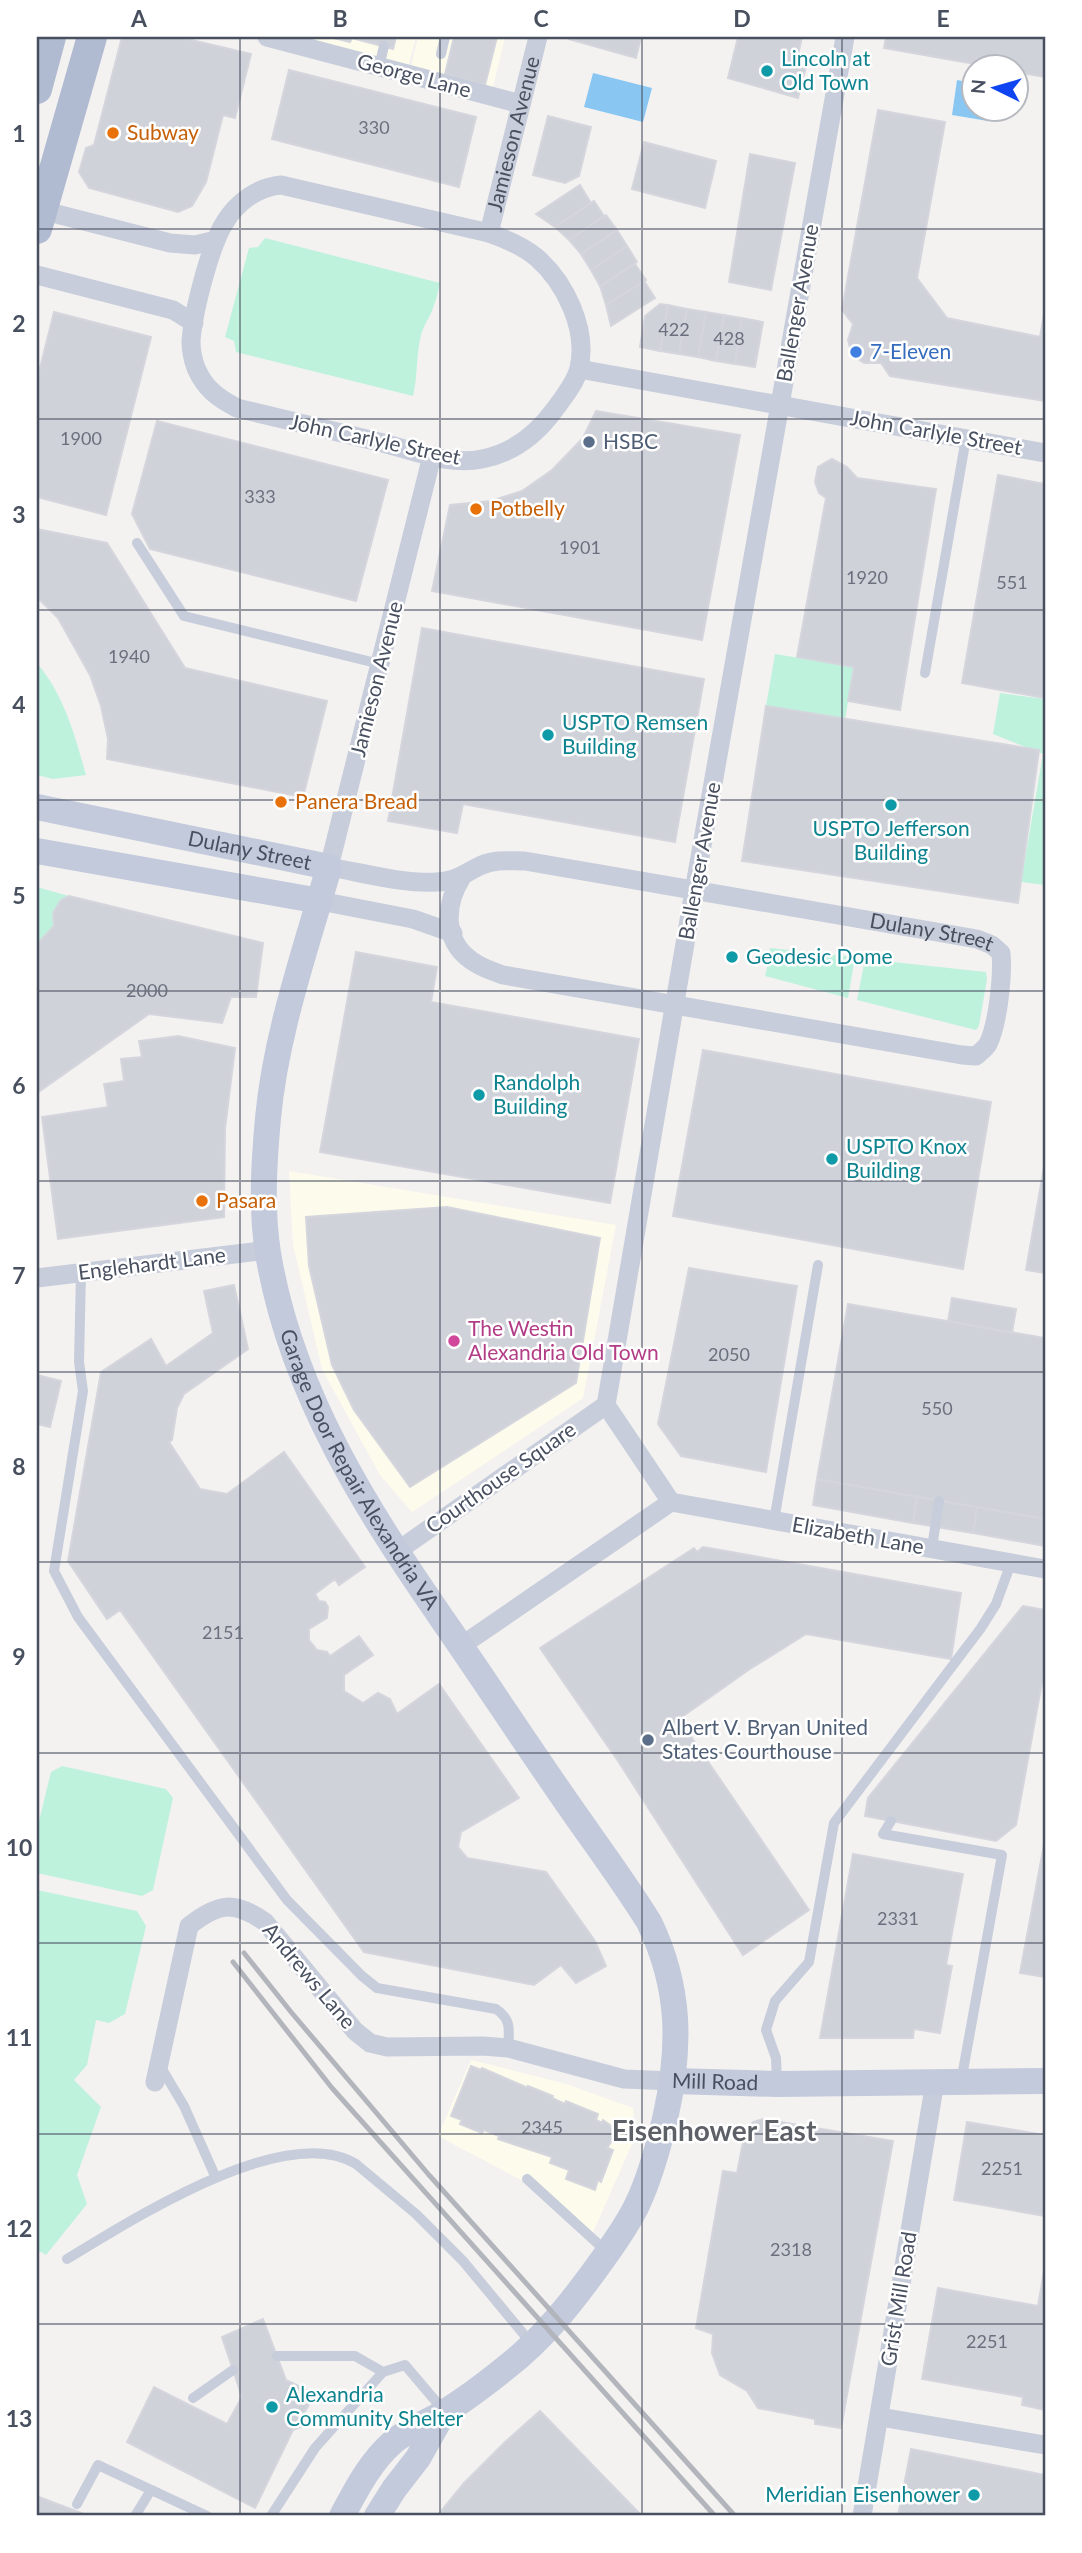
<svg xmlns="http://www.w3.org/2000/svg" width="1082" height="2553" font-family="Lato,sans-serif">
  <style>
    .commercial { fill: #fdfcec }
    .green { fill: #bef2dd }
    .water { fill: #89c7f2 }
    .building { fill: #d0d2d9; stroke: #d5d6dd; stroke-width: 2 }
    .lines { fill: none; stroke-linecap: round; stroke-linejoin: round }
    .lane { stroke: #c7cdda; stroke-width: 10 }
    .street { stroke: #c7cdda; stroke-width: 19 }
    .secondary { stroke: #c3cadb; stroke-width: 26 }
    .primary { stroke: #b0bad1; stroke-width: 30 }
    .rail { stroke: #b3b5bc; stroke-width: 5 }
    .grid { fill: none; stroke: #485060; stroke-width: 2; stroke-opacity: 0.55 }
    .culture-dot { fill: #0f9aa8; stroke: #fff; stroke-width: 2.5 }
    .food-dot { fill: #e8710a; stroke: #fff; stroke-width: 2.5 }
    .shop-dot { fill: #3f7fe0; stroke: #fff; stroke-width: 2.5 }
    .service-dot { fill: #5c6f8a; stroke: #fff; stroke-width: 2.5 }
    .hotel-dot { fill: #d1479c; stroke: #fff; stroke-width: 2.5 }
    .labels { text-anchor: middle; stroke-width: 5; stroke-linejoin: round; paint-order: stroke }
    .number-label { font-size: 18px; fill: #6a707e }
    .culture-label { font-size: 21px; fill: #0d838f; stroke: #fff; text-anchor: start }
    .street-label { font-size: 21px; fill: #485060; stroke: #fff }
    .food-label { font-size: 21px; fill: #c56008; stroke: #fff; text-anchor: start }
    .shop-label { font-size: 21px; fill: #366cbe; stroke: #fff; text-anchor: start }
    .service-label { font-size: 21px; fill: #4e5e75; stroke: #fff; text-anchor: start }
    .hotel-label { font-size: 21px; fill: #b23c85; stroke: #fff; text-anchor: start }
    .district-label { font-size: 28px; font-weight: bold; fill: #5d6067; stroke: #fff }
    .neatline { fill: none; stroke: #485060; stroke-width: 2.5 }
    .grid-label { font-size: 23px; text-anchor: middle; font-weight: bold; fill: #485060 }
  </style>
  <rect width="100%" height="100%" fill="#f4f2f1"/>
  <path class="commercial" d="M288,37H416L408,67Z
    M418,37H505L493,87L411,67Z
    M289,1171L616,1225L583,1398L412,1512L380,1475L322,1369L293,1244Z
    M471,2060L566,2084L633,2108L635,2137L590,2239L527,2183L438,2136Z"/>
  <path class="green" d="M265,238L440,283C438,290 437,298 434,305C431,316 424,324 421,335C416,355 418,375 413,396L236,352L234,341L225,337L249,248L258,247Z
    M775,654L854,667L845,719L766,706Z
    M37,663C64,695 75,735 86,775L53,779L37,775Z
    M1000,693L1045,699V885L1021,882L1043,754L993,734Z
    M37,887L69,896C57,903 53,912 54,926L37,944Z
    M770,948L855,957L848,998L765,976L770,956Z
    M865,959L986,972L987,979L979,1026L976,1030L857,1000Z
    M62,1766L166,1789L173,1798L153,1890L142,1896L37,1873V1829L51,1772Z
    M37,1890L137,1911L146,1926L125,2014L109,2023L96,2020L87,2065L74,2080L101,2107L77,2175L87,2204L46,2255L37,2250Z"/>
  <path class="water" d="M593,73L652,88L643,122L584,107Z
    M957,80L973,83L974,108L990,109L988,121L952,115Z"/>
  <path class="building" d="M122,37H179L251,54L235,118L223,115L206,182L192,206L178,212L89,188L79,172L86,148L94,145Z
    M330,37H396L393,49L352,38L350,42Z
    M454,37H497L485,85L445,74Z
    M570,37H641L636,58L569,39Z
    M738,37H802L797,59L807,63L798,98L728,78Z
    M886,37H1045V77L1016,72V66H986L884,48Z
    M289,70L476,117L459,187L272,139Z
    M878,110L945,122L917,278L947,318L1040,337L1045,309V401L890,376L881,363H864L852,355L848,340L853,324L842,310Z
    M548,116L591,127L579,176L565,183L533,175Z
    M644,142L716,161L705,208L632,189Z
    M750,154L795,163L771,290L729,282Z
    M580,185L591,203L555,227L536,214Z
    M594,201L604,216L569,240L555,227Z
    M606,215L617,230L581,254L569,240Z
    M617,230L627,246L591,270L581,254Z
    M627,246L637,262L600,286L591,270Z
    M635,264L646,280L606,305L600,286Z
    M644,281L655,298L611,326L606,305Z
    M660,304L668,305L660,351L640,347L645,316Z
    M668,305L687,309L679,354L660,351Z
    M687,309L706,312L698,357L679,354Z
    M54,312L151,337L106,515L37,497V380Z
    M706,312L724,315L716,361L698,357Z
    M724,315L742,318L735,364L716,361Z
    M742,318L763,322L755,367L735,364Z
    M596,411L740,435L702,640L432,591L450,505L491,501L522,491L552,470L583,438Z
    M157,421L388,480L356,601L150,549L132,514Z
    M832,459L847,467L857,478L936,489L900,710L848,701L854,667L797,657L826,498L819,493L815,482L818,467Z
    M998,475L1045,484V698L962,683Z
    M37,529L107,543L185,668L327,701L303,797L107,759L108,739L101,706L90,675L58,618L37,597Z
    M422,628L704,679L675,842L463,804L457,833L388,821Z
    M766,706L1039,750L1018,903L742,861Z
    M69,896L263,943L256,997H231L222,1023L149,1014L37,1093V944L54,926L53,913L61,900Z
    M356,952L437,967L431,1002L639,1039L610,1203L320,1152Z
    M178,1036L235,1048L225,1129L224,1217L58,1239L42,1117L108,1107L104,1084L124,1081L121,1059L142,1057L139,1041Z
    M703,1050L991,1102L963,1269L673,1216Z
    M1045,1161V1273L1026,1270Z
    M447,1207L600,1238L576,1383L410,1487L354,1410L332,1365L309,1266L306,1217Z
    M689,1268L797,1286L766,1472L681,1456L658,1424Z
    M234,1285L248,1349L184,1394L177,1408L172,1440L169,1442L200,1489L227,1494L284,1452L365,1567L339,1585L335,1579L315,1594L319,1601L325,1602L328,1607L327,1618L309,1629V1640L317,1650L327,1652L330,1656L359,1636L373,1655L344,1675V1691L363,1703L378,1693L390,1699L397,1714L439,1684L519,1798L461,1832L458,1847L467,1858L546,1872L595,1941L606,1966L576,1983L561,1965L534,1985L364,1952L120,1610L107,1619L68,1561L101,1372L151,1339L166,1366L213,1333L204,1291Z
    M952,1298L1016,1309L1012,1333L948,1321Z
    M848,1304L1045,1338V1519L817,1479Z
    M37,1375L61,1381L50,1427L37,1424Z
    M817,1479L917,1497L913,1523L813,1505Z
    M917,1497L977,1507L973,1533L913,1523Z
    M977,1507L1045,1519V1546L973,1533Z
    M703,1547L961,1593L951,1659L806,1634L750,1669L679,1719L809,1910L743,1955L618,1761L540,1648L694,1548L697,1552Z
    M1023,1606L1045,1610V1666L1016,1825L996,1841L865,1816L868,1798Z
    M1045,1839V1977L1020,1973Z
    M853,1854L963,1874L946,1965L952,1966L940,2033L914,2029L913,2038H820Z
    M471,2066L481,2070L482,2068L528,2088V2086L553,2096L552,2098L565,2104L566,2101L598,2114L596,2120L602,2123L603,2120L610,2125L614,2130V2138L607,2148L613,2150L601,2182L598,2180L595,2190L566,2179L569,2170L550,2163L552,2157L498,2139L499,2136L484,2130L482,2133L460,2124L462,2120L451,2116Z
    M763,2119L893,2141L841,2428L815,2424V2419L758,2408L747,2391L720,2375L712,2353L713,2334L696,2328L723,2171L737,2173L745,2132L753,2122Z
    M967,2122L1045,2135V2216L954,2200Z
    M1045,2265V2410L1022,2405L1023,2397L922,2379L938,2288L1038,2306Z
    M263,2319L286,2380L315,2394L302,2417L303,2426L293,2430L255,2508L127,2442L154,2387L227,2424L242,2397L222,2337Z
    M540,2411L642,2516H437L464,2483L504,2443Z
    M911,2449L1045,2475V2516H898Z
    M39,2497L89,2516H37Z"/>
  <g class="lines">
    <path class="lane" d="M441,54L445,37
      M379,67L384,46
      M137,543L184,616L380,664
      M925,673L966,438
      M81,1273L79,1362L83,1391L54,1571L78,1617L287,1900L362,1976L377,1988L496,2009C512,2020 509,2030 508,2048
      M774,1521L818,1265
      M932,1548L939,1501
      M891,1821L883,1834L1002,1855L961,2082
      M159,2064L184,2106L216,2178
      M777,2083L776,2058L766,2030L775,2001L809,1962L834,1823L981,1628L996,1604L1011,1563
      M527,2179L607,2252
      M67,2259C129,2222 285,2120 356,2164L416,2214L463,2261L531,2343
      M277,2356H355L383,2372
      M193,2398L233,2370
      M77,2504L98,2465L207,2516
      M135,2516L151,2490
      M271,2516L315,2448L383,2372L405,2365L444,2411"/>
    <g class="street">
      <path d="M267,37L521,104"/>
      <path d="M281,185L489,233C506,239 523,246 536,257C565,282 588,329 579,368C576,382 564,397 555,409C537,434 513,453 482,459C450,466 414,451 383,443C335,431 286,420 237,408C218,398 205,389 196,368C193,360 191,349 191,341C193,313 210,245 225,222C237,202 258,187 281,185Z"/>
      <path d="M37,209L170,243L195,245L216,240"/>
      <path id="s1" d="M489,233L538,37"/>
      <path d="M37,275L173,310L194,323"/>
      <path d="M579,369L1045,453"/>
      <path id="s2" d="M432,456L329,867C364,873 402,884 437,882C458,881 464,873 482,865C495,859 510,861 525,861L977,939L992,945L1001,953C1003,975 998,1024 988,1044C985,1049 980,1052 976,1056L962,1055L503,975C495,972 485,969 477,964C443,945 443,907 462,877"/>
      <path d="M320,901L413,919L453,933"/>
      <path d="M37,1278L268,1250"/>
      <path d="M671,1502L606,1405L694,891L845,37"/>
      <path d="M671,1502L1045,1569"/>
      <path d="M396,1552L606,1405"/>
      <path d="M461,1646L671,1502"/>
      <path d="M155,2082L189,1926C219,1902 235,1901 265,1922L355,2031L370,2043L387,2047L483,2046L508,2048L624,2079L673,2081"/>
      <path d="M880,2417L1045,2445"/>
      <path d="M862,2516L935,2082"/>
    </g>
    <g class="secondary">
      <path id="s3" d="M37,807L329,867C306,949 276,1032 268,1118C264,1162 261,1209 268,1253C291,1393 368,1512 447,1626C485,1681 521,1736 559,1791C589,1835 621,1877 649,1922C681,1988 681,2048 665,2119C658,2148 650,2178 637,2205C628,2224 615,2242 603,2259C578,2294 552,2328 520,2356C496,2376 471,2396 443,2413C427,2422 407,2430 393,2442C370,2462 356,2490 342,2516"/>
      <path d="M37,851L320,901"/>
      <path id="s4" d="M673,2081L777,2084L1045,2081"/>
      <path d="M377,2516L394,2489L418,2458L444,2412"/>
    </g>
    <path class="primary" d="M37,89L51,37
      M37,229L92,37"/>
    <path class="rail" d="M244,1953L291,2012L429,2175L735,2516
      M233,1962L332,2088L715,2516"/>
  </g>
  <path class="grid" d="M240,37V2516M440,37V2516M642,37V2516M842,37V2516M37,229H1045M37,419H1045M37,610H1045M37,800H1045M37,991H1045M37,1181H1045M37,1372H1045M37,1562H1045M37,1753H1045M37,1943H1045M37,2134H1045M37,2324H1045"/>
  <g class="culture-dot">
    <circle cx="767" cy="71" r="7"/>
    <circle cx="548" cy="735" r="7"/>
    <circle cx="891" cy="805" r="7"/>
    <circle cx="732" cy="957" r="7"/>
    <circle cx="479" cy="1095" r="7"/>
    <circle cx="832" cy="1159" r="7"/>
    <circle cx="272" cy="2407" r="7"/>
    <circle cx="974" cy="2495" r="7"/>
  </g>
  <g class="food-dot">
    <circle cx="113" cy="133" r="7"/>
    <circle cx="476" cy="509" r="7"/>
    <circle cx="281" cy="802" r="7"/>
    <circle cx="202" cy="1201" r="7"/>
  </g>
  <circle class="shop-dot" cx="856" cy="352" r="7"/>
  <g class="service-dot">
    <circle cx="589" cy="442" r="7"/>
    <circle cx="648" cy="1740" r="7"/>
  </g>
  <circle class="hotel-dot" cx="454" cy="1341" r="7"/>
  <g class="labels">
    <g class="number-label">
      <text x="374" y="134">330</text>
      <text x="674" y="336">422</text>
      <text x="729" y="345">428</text>
      <text x="81" y="445">1900</text>
      <text x="260" y="503">333</text>
      <text x="580" y="554">1901</text>
      <text x="867" y="584">1920</text>
      <text x="1012" y="589">551</text>
      <text x="129" y="663">1940</text>
      <text x="147" y="997">2000</text>
      <text x="729" y="1361">2050</text>
      <text x="937" y="1415">550</text>
      <text x="223" y="1639">2151</text>
      <text x="898" y="1925">2331</text>
      <text x="542" y="2134">2345</text>
      <text x="1002" y="2175">2251</text>
      <text x="791" y="2256">2318</text>
      <text x="987" y="2348">2251</text>
    </g>
    <g class="culture-label">
      <text x="781" y="66">Lincoln at<tspan x="781" dy="24">Old Town</tspan></text>
      <text x="562" y="730">USPTO Remsen<tspan x="562" dy="24">Building</tspan></text>
      <text x="891" y="836" text-anchor="middle">USPTO Jefferson<tspan x="891" dy="24">Building</tspan></text>
      <text x="746" y="964">Geodesic Dome</text>
      <text x="493" y="1090">Randolph<tspan x="493" dy="24">Building</tspan></text>
      <text x="846" y="1154">USPTO Knox<tspan x="846" dy="24">Building</tspan></text>
      <text x="286" y="2402">Alexandria<tspan x="286" dy="24">Community Shelter</tspan></text>
      <text x="960" y="2502" text-anchor="end">Meridian Eisenhower</text>
    </g>
    <g class="street-label">
      <text transform="translate(414 76) rotate(15)" y="7">George Lane</text>
      <text dy="7" stroke="none"><textPath href="#s1" startOffset="102">Jamieson Avenue</textPath></text>
      <text transform="translate(798 303) rotate(-80)" y="7">Ballenger Avenue</text>
      <text transform="translate(936 433) rotate(10)" y="7">John Carlyle Street</text>
      <text transform="translate(375 440) rotate(12)" y="7">John Carlyle Street</text>
      <text transform="translate(377 679) rotate(-76)" y="7">Jamieson Avenue</text>
      <text dy="7" stroke="none"><textPath href="#s3" startOffset="217">Dulany Street</textPath></text>
      <text transform="translate(700 861) rotate(-80)" y="7">Ballenger Avenue</text>
      <text dy="7" stroke="none"><textPath href="#s2" startOffset="1038">Dulany Street</textPath></text>
      <text transform="translate(152 1264) rotate(-7)" y="7">Englehardt Lane</text>
      <text dy="7" stroke="none"><textPath href="#s3" startOffset="929">Garage Door Repair Alexandria VA</textPath></text>
      <text transform="translate(501 1478) rotate(-35)" y="7">Courthouse Square</text>
      <text transform="translate(858 1536) rotate(10)" y="7">Elizabeth Lane</text>
      <text transform="translate(309 1976) rotate(50)" y="7">Andrews Lane</text>
      <text dy="7" stroke="none"><textPath href="#s4" startOffset="42">Mill Road</textPath></text>
      <text transform="translate(899 2299) rotate(-81)" y="7">Grist Mill Road</text>
    </g>
    <g class="food-label">
      <text x="127" y="140">Subway</text>
      <text x="490" y="516">Potbelly</text>
      <text x="295" y="809">Panera Bread</text>
      <text x="216" y="1208">Pasara</text>
    </g>
    <g class="shop-label">
      <text x="870" y="359">7-Eleven</text>
    </g>
    <g class="service-label">
      <text x="603" y="449">HSBC</text>
      <text x="662" y="1735">Albert V. Bryan United<tspan x="662" dy="24">States Courthouse</tspan></text>
    </g>
    <g class="hotel-label">
      <text x="468" y="1336">The Westin<tspan x="468" dy="24">Alexandria Old Town</tspan></text>
    </g>
    <g class="district-label">
      <text x="714" y="2141">Eisenhower East</text>
    </g>
  </g>
  <rect width="1082" height="2553" fill="none" stroke="#ffffff" stroke-width="77"/>
  <g transform="translate(995 88) rotate(275)"><circle r="33" fill="#ffffff" stroke="#b6b9bf" stroke-width="2"/>
  <path d="M0-5L12 26L0 18L-12 26Z" fill="#0e44f1"/>
  <text y="-10" font-size="19" font-weight="bold" text-anchor="middle" fill="#485060">N</text>
  </g>
  <rect x="38" y="38" width="1006" height="2476" class="neatline"/>
  <g class="grid-label">
    <text x="139" y="27">A</text>
    <text x="340" y="27">B</text>
    <text x="541" y="27">C</text>
    <text x="742" y="27">D</text>
    <text x="943" y="27">E</text>
    <text x="19" y="142">1</text>
    <text x="19" y="332">2</text>
    <text x="19" y="523">3</text>
    <text x="19" y="713">4</text>
    <text x="19" y="904">5</text>
    <text x="19" y="1094">6</text>
    <text x="19" y="1284">7</text>
    <text x="19" y="1475">8</text>
    <text x="19" y="1665">9</text>
    <text x="19" y="1856">10</text>
    <text x="19" y="2046">11</text>
    <text x="19" y="2237">12</text>
    <text x="19" y="2427">13</text>
  </g>
</svg>
